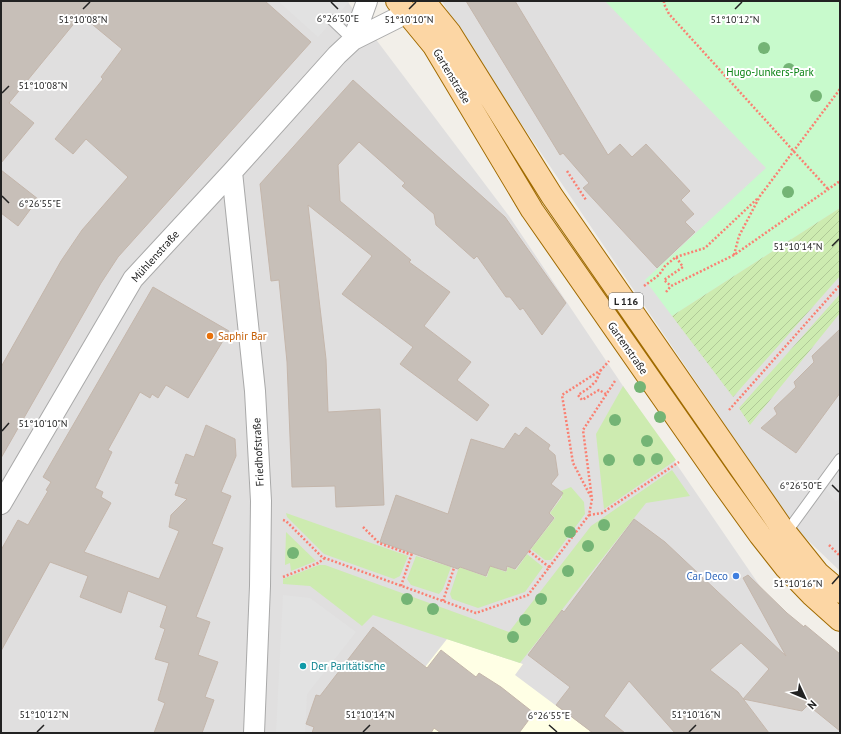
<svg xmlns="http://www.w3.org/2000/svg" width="841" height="734" font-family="'PT Sans',sans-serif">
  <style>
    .residential { fill: #e0dfdf }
    .education { fill: #ffffe5 }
    .grass { fill: #cdebb0 }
    .park { fill: #c8facc }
    .garden { fill: url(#garden-furrows) }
    .parking { fill: #e2e2e2 }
    .building { fill: #c7bfb8; stroke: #c4b6ab }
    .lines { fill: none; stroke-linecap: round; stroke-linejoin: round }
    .lane-casing { stroke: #a9a9a9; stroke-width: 12 }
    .street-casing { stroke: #a9a9a9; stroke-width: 22 }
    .primary-casing { stroke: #a06b00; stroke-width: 24 }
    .path { stroke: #fa8072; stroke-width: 2.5; stroke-dasharray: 2 2; stroke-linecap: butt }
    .lane { stroke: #fff; stroke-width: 10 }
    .street { stroke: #fff; stroke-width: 20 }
    .primary { stroke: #fcd6a4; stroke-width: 22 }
    .tree { fill: #74b475 }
    .ticks { fill: none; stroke: #222; stroke-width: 1.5 }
    .food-dot { fill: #e8710a; stroke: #fff; stroke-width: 1.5 }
    .shop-dot { fill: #3f7fe0; stroke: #fff; stroke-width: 1.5 }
    .culture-dot { fill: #0f9aa8; stroke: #fff; stroke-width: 1.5 }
    .labels { text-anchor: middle; stroke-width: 4; stroke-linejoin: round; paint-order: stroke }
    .shield { fill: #fff; stroke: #646464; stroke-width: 1 }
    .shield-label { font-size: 10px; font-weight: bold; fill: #222 }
    .park-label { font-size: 11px; fill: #0c8416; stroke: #fff }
    .street-label { font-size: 11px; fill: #222; stroke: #fff }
    .food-label { font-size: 11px; fill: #c56008; stroke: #fff; text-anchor: start }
    .shop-label { font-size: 11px; fill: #366cbe; stroke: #fff; text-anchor: end }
    .culture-label { font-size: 11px; fill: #0d838f; stroke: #fff; text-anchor: start }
    .ticks-label { font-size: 10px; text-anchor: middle; fill: #222; stroke: #fff; stroke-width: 4; stroke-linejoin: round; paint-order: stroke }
  </style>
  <defs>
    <pattern id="garden-furrows" width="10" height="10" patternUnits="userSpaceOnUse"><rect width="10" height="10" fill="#cdebb0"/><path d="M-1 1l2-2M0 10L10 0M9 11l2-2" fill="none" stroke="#b0c997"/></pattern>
  </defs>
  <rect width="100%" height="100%" fill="#f2efe9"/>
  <path class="residential" d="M1,1H347L509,216L621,383L779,614L840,662V733H1Z
    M442,1H840V571L795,528L461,35Z"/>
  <path class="education" d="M447,639L523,664L515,675L590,731L588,733H387L397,703Z"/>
  <path class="grass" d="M623,386L676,460L604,509L596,434Z
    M672,470L690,496L646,503L520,663L373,615L362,626L310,586L283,584V579L319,565H325L509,632L591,526Z
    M571,487L584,502L585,514L551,560H545L531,549L555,518L550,513L562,497L561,491Z
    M286,513L408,556L400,576L394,579L324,554L287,517Z
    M286,532L316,561L291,571L290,563L285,565Z
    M527,554L543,567L525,592L478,608L452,599L450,594L459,567L487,577L490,566L506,572L508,567L516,570Z
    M416,556L451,567L443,589L439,594L411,585L407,579Z"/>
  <path class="park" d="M605,1H840V208L672,316L645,280L766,168Z"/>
  <path class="garden" d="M840,208V276L733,397L672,316Z
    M840,294V313L750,425L739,408Z"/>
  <path class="parking" d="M278,1H349V2L318,37Z
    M840,469V496L836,502L826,489Z
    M283,595L310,598L356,632L307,694L305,733H276Z"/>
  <path class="building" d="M1,1H265L311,42L118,257L101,283L1,458V367L61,261L82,230L128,177L86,139L73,154L55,139L103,79L101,77L122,49L81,15L9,103L34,123L1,163Z
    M466,1H515L608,155L620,144L632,157L646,144L690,191L681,200L694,214L685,222L695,232L657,268L583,188L589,183L563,153L560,155Z
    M353,80L505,217L566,303L542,335L523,308L520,310L510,297H506L477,256L474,259L436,225L434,214L402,186L405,183L359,142L338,165L340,201L411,260L409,262L450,292L424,326L471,362L457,380L489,405L477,421L400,364L413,347L342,294L372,256L308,205L326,359L328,412L380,409L384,505L336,507L335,486L292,487L287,362L279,280L271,281L260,184Z
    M1,170L38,199L18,226L1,213Z
    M153,287L229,331L188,398L166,385L158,398L152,394L150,398L140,392L108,450L112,452L95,488L103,492L101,497L111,503L84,552L159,579L179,531L169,527L171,515L187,499L175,495L179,484L175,483L186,454L194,457L206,425L235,439L236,456L221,492L231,496L212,544L223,548L196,617L210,622L198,655L218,662L205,697L214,700L202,733H154L165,703L158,700L169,663L155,659L165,629L160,627L167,606L128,591L121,613L80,597L88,576L50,562L1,651V550L18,520L28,525L48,491L46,490L51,482L43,477Z
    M840,329V393L796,453L761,428L777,414L774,408L796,387L794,382L814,362L812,356Z
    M526,427L550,445L548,449L555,455L558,475L551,484L563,493L549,513L554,518L515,569L507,566L506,571L490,566L486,576L460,567L458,569L380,542L396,495L448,514L471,439L504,449L515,433L519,436Z
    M634,519L665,542L786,656L743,578L748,575L787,613L804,627L805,625L840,654V731L808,705L802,711L743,699L769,669L741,643L710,670L738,692L769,733H675L629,681L604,716L625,733H593L556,705L570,687L528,655L562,610L564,612Z
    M373,627L427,668L441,650L476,677L479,673L501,687L534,713L519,733H441L434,728L431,733H312L314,727L306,724L316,695L320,696Z"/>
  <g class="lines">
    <g class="lane-casing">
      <path id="lane" d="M332,20L353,40
        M786,533L840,459"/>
    </g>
    <g class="street-casing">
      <path id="street" d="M353,40L367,1
        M232,172L255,391L261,501L260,586L254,733
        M1,504L133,279L232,172L337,55L353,40L407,13"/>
    </g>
    <g class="primary-casing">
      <path id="primary" d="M397,1L434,46L532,210L721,481L760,535L786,568L811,594L840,620
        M424,1L450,33L552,196L782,528L818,573L840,592"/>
    </g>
    <path class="path" d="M664,1V4L669,14L828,189
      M567,171L586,200
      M734,255L739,236L760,196L840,89
      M676,257L705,248L758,198
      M644,286L659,275L665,266L676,257L683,267L664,280L671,286
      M666,292L671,286L734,255L840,181
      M606,394L599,390L582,400L578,395L589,388L596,381L601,370L609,361
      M729,410L840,285
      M591,497L573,463L562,395L601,370
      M589,515L602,513L679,462
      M283,520L286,521L322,557L476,613L528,595L589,515L592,499L583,430L615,381
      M363,527L379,543L412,555
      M829,545L840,556
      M529,551L549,567
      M283,577L318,563L325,558
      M401,586L412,553
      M443,601L454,568"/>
    <use href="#lane" class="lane"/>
    <use href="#street" class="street"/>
    <use href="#primary" class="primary"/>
  </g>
  <g class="tree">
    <circle cx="764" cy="48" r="6"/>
    <circle cx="789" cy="69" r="6"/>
    <circle cx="816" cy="96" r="6"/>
    <circle cx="788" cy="192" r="6"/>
    <circle cx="640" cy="387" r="6"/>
    <circle cx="660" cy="417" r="6"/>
    <circle cx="615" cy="420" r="6"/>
    <circle cx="647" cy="441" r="6"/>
    <circle cx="657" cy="459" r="6"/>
    <circle cx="609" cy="460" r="6"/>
    <circle cx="639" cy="460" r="6"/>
    <circle cx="604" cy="525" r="6"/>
    <circle cx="570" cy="532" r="6"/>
    <circle cx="588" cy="546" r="6"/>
    <circle cx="293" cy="553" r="6"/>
    <circle cx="568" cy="571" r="6"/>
    <circle cx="407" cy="599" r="6"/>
    <circle cx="541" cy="599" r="6"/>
    <circle cx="433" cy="609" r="6"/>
    <circle cx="525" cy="620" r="6"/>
    <circle cx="513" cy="637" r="6"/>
  </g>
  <path class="ticks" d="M331,2L338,9M83,9L90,2M409,9L416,2M735,9L742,2M2,93L9,86M2,196L9,203M832,246L839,239M2,431L9,423M832,485L839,492M832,584L839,576M549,725L557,732M37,732L44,725M363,732L370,725M689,732L696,725"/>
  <circle class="food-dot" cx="210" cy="336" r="4"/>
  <circle class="shop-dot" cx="736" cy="576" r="4"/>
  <circle class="culture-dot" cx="303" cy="666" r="4"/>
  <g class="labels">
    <rect class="shield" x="609" y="293" width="34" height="16" rx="3"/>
    <g class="shield-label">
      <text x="626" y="305">L 116</text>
    </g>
    <g class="park-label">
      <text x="770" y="76">Hugo-Junkers-Park</text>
    </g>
    <g class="street-label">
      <text transform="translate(452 76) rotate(59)" y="4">Gartenstraße</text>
      <text transform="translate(155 256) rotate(-48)" y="4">Mühlenstraße</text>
      <text transform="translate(628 348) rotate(55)" y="4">Gartenstraße</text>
      <text transform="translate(258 452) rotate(-93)" y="4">Friedhofstraße</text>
    </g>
    <g class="food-label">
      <text x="218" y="340">Saphir Bar</text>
    </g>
    <g class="shop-label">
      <text x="728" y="580">Car Deco</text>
    </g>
    <g class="culture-label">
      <text x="311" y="670">Der Paritätische</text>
    </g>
  </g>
  <g class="ticks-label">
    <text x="338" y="22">6°26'50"E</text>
    <text x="83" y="23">51°10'08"N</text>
    <text x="409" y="23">51°10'10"N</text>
    <text x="735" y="23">51°10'12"N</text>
    <text x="43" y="89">51°10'08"N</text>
    <text x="40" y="207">6°26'55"E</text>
    <text x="798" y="250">51°10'14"N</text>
    <text x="43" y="427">51°10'10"N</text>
    <text x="801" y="489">6°26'50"E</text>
    <text x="798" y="587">51°10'16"N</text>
    <text x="44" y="718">51°10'12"N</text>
    <text x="370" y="718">51°10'14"N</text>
    <text x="696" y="718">51°10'16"N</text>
    <text x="549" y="719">6°26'55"E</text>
  </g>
  <rect width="841" height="734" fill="none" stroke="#222222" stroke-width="4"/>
  <g transform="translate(805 698) rotate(134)" stroke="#ffffff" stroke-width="3" paint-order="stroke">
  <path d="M0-3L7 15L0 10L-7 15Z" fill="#222222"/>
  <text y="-6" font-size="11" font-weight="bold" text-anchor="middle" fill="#222222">N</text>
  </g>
</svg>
